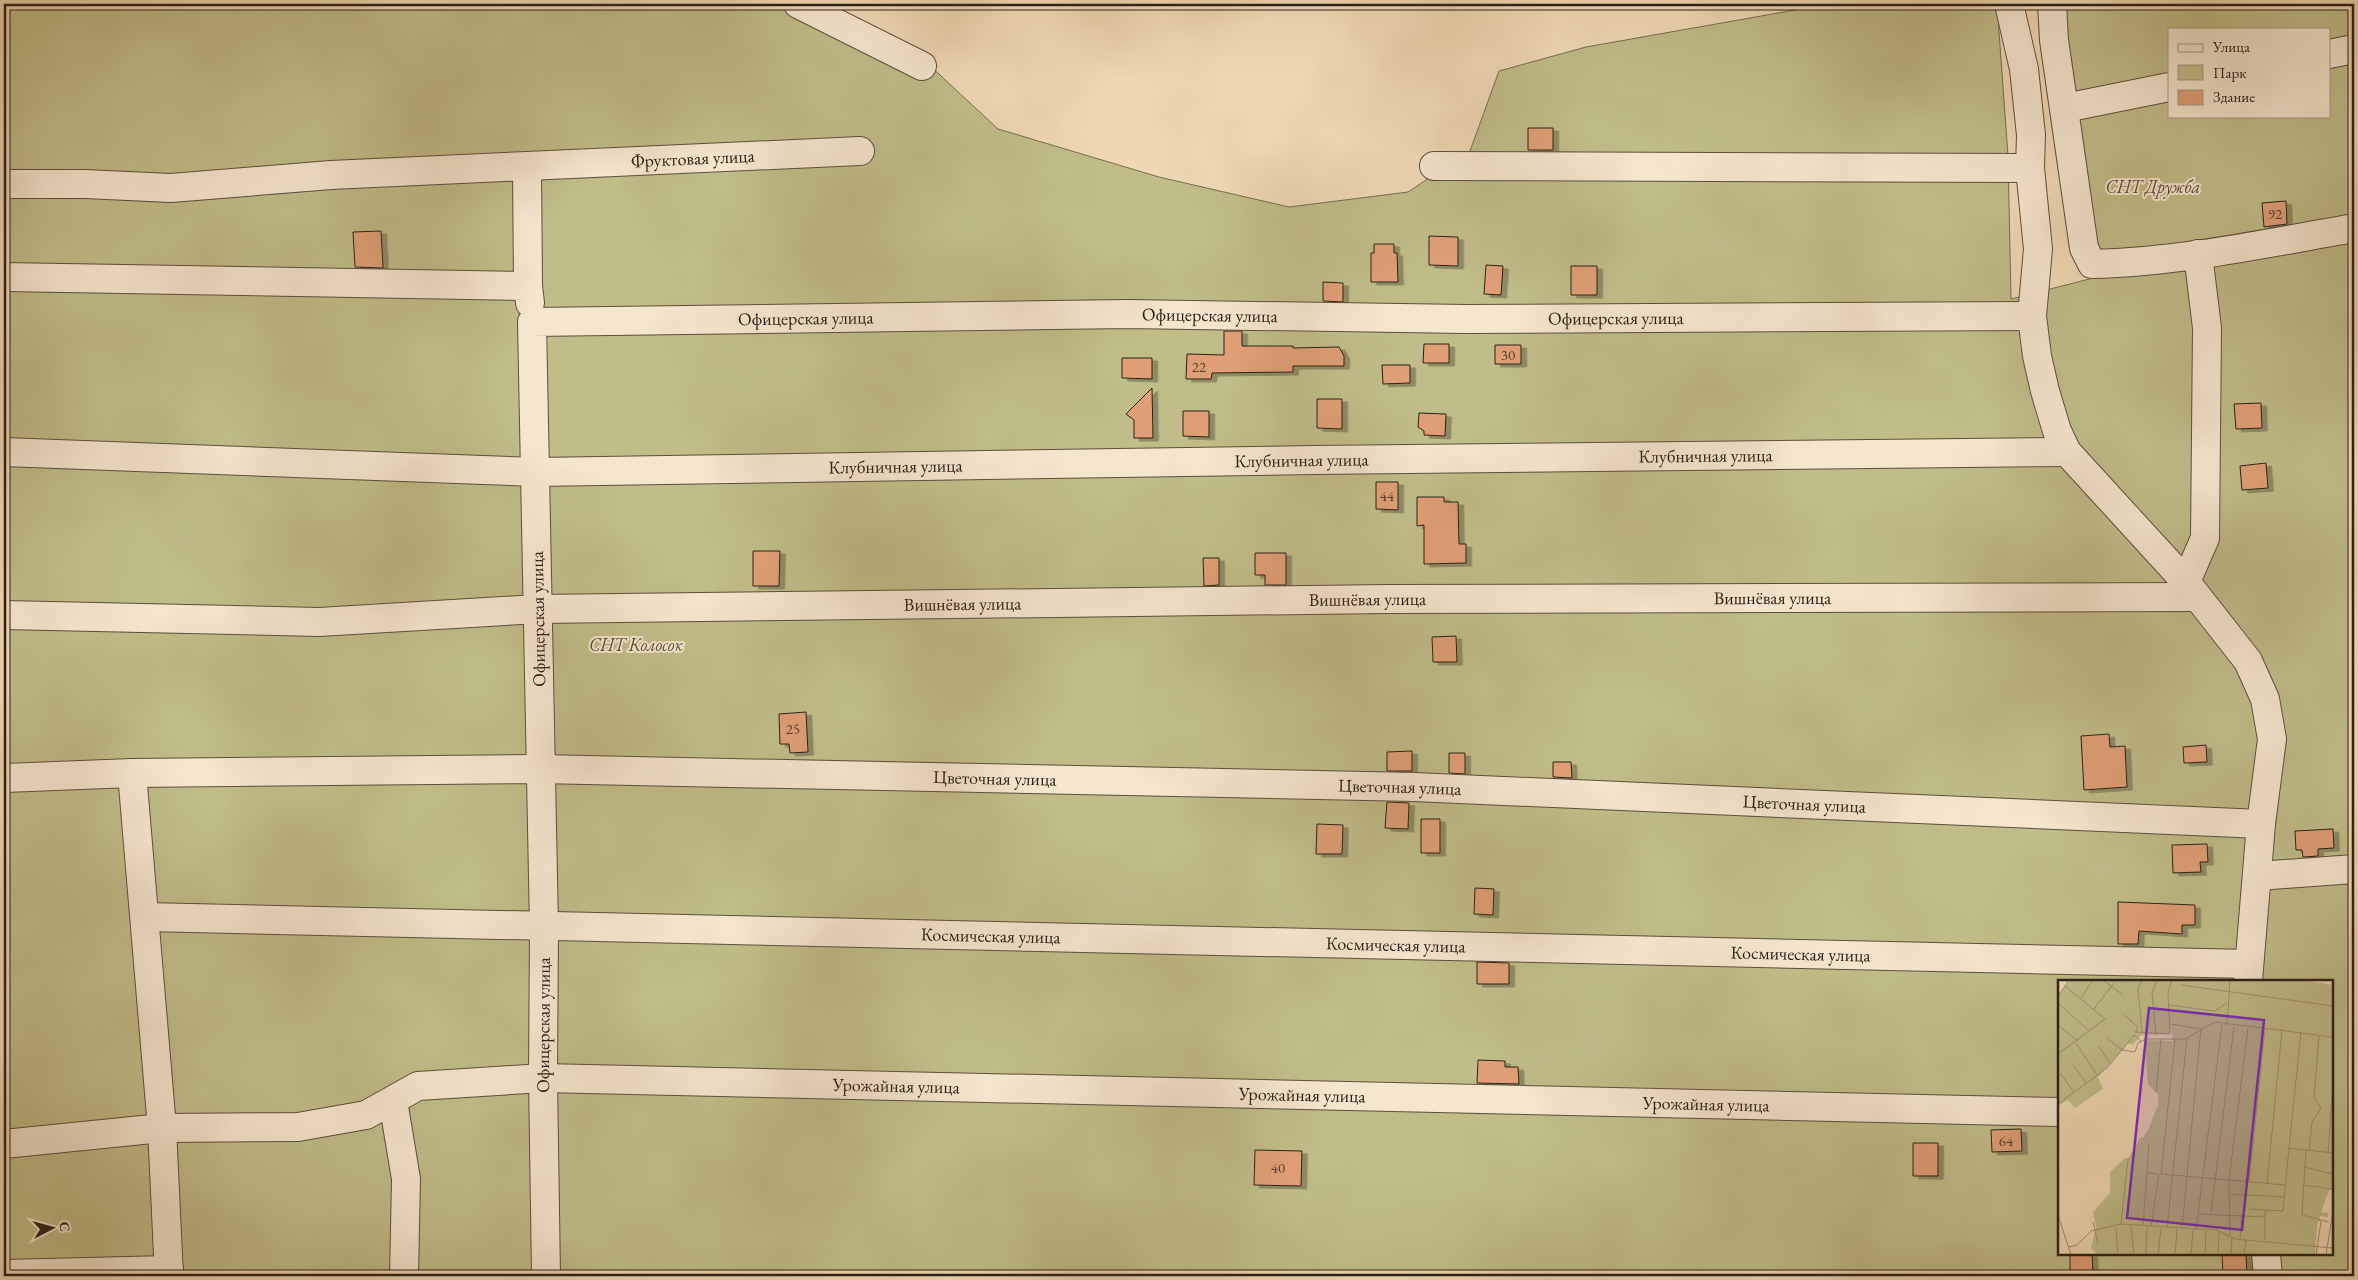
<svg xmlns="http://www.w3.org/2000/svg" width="2358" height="1280" font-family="'EB Garamond',serif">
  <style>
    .green { fill: #c0bd89; stroke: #766f50; fill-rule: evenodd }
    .building { fill: #e09f77; stroke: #2b2117; filter: url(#shadow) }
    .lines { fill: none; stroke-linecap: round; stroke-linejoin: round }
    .minor-casing { stroke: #5c4f3e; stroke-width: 30 }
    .minor { stroke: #f5e6ce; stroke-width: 28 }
    .labels { text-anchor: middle; stroke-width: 4; stroke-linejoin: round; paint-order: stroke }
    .number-label { font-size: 15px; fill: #58402f }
    .street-label { font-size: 18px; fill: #2b2117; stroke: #f5e6ce }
    .park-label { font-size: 18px; font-style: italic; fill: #585039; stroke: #f5e6ce }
    .inset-road { fill: none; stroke: #a18f75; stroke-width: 1 }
    .view { fill: #7b2cbf; fill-opacity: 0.15; stroke: #7b2cbf; stroke-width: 2.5 }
    .inset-edge { fill: none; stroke: #2b2117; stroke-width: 2.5 }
  </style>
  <defs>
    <filter id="shadow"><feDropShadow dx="5.5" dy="3" stdDeviation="0" flood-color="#0004"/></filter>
  </defs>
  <rect width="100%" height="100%" fill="#f0d8b4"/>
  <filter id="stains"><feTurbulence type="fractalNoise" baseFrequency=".004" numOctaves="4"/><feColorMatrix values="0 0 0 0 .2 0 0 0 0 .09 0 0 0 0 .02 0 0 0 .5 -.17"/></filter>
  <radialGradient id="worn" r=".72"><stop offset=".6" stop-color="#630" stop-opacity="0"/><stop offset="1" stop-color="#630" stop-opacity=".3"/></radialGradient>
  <path class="green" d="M4,4H810L926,62L998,129L1159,177L1289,207L1408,192L1470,151L1499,71L1586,47L1829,4H1997L2008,156L2011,299L2101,276L2088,261L2059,4H2354V1276H4ZM2169,29H2329V116H2169ZM2059,981H2332V1254H2059Z"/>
  <path class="building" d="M1528,128H1553V150H1528Z
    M2286,201L2287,224L2264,227L2262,203Z
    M381,231L383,268L355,267L353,232Z
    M1429,236L1458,237V266L1429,265Z
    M1374,244H1394V253H1397L1398,282H1371V253H1374Z
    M1486,265L1503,266L1501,295L1484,294Z
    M1571,266H1597V295H1571Z
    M1323,282L1343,283V302L1323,301Z
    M1224,331H1242V346H1293V348L1339,347L1344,356V366H1293V372L1212,373L1211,379H1186L1187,354L1224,355Z
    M1424,344H1449V363H1423Z
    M1495,345H1521V364H1495Z
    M1122,358H1152V379L1122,378Z
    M1382,365H1410V383L1383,384Z
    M1152,388L1153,438H1134V420L1126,414Z
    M1317,399H1342V429L1317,428Z
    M2261,403L2262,428L2236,429L2234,404Z
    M1183,411H1209V437L1183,436Z
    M1419,413L1446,414L1445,436L1424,435V431L1418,427Z
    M2266,463L2268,488L2242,490L2240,466Z
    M1376,482H1398V510L1376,509Z
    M1417,497H1444V502H1458L1459,544H1466V563L1424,564V525L1417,526Z
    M753,551H780L779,586H753Z
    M1255,553H1286V585H1265V575H1255Z
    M1203,558H1219V585L1204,586Z
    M1456,636L1457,662H1433L1432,637Z
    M806,712L808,752L790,753L789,744H780L779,714Z
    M2109,734L2110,747L2125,746L2127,787L2084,790L2081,736Z
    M2206,745L2207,762L2184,763L2183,747Z
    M1412,751V771H1387V752Z
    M1449,753H1465V774L1449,773Z
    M1553,762H1571L1572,778L1553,777Z
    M1387,802L1409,803L1408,829L1385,828Z
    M1421,819H1440V853H1421Z
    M1317,824L1343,825L1342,854H1316Z
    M2333,829L2334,848L2318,849V856L2303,857L2302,850H2296L2295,831Z
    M2207,844L2208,862H2200L2201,872L2173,873L2172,845Z
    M1475,888L1494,889L1493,915L1474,914Z
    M2118,902L2195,905V925H2182V934L2139,931L2138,944H2118Z
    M1477,962L1509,963V984H1477Z
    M1478,1060L1505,1061V1067H1518L1519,1084L1477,1083Z
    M2021,1129L2022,1151L1992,1152L1991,1130Z
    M1913,1143H1938V1176H1913Z
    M1255,1150L1302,1151L1301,1186L1254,1185Z
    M2070,1254H2092L2093,1272H2070Z
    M2222,1254H2246L2247,1276H2223Z"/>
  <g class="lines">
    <g class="minor-casing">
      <g id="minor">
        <path d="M798,4L922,66"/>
        <path d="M2009,4L2024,69L2031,135L2030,168L2038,249L2032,316L2037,356L2045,391L2057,431L2067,452L2186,582L2248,661L2265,699L2272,739L2261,824L2248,981"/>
        <path d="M2052,4L2054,40L2084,248L2092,264C2180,262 2268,243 2354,228"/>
        <path d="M2329,54L2354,49"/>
        <path d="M2065,108L2169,87"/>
        <path id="s1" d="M527,166L860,151"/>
        <path d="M1434,166L2030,168"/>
        <path d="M4,184H85L171,188L331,175L527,166L528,286"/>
        <path d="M4,277L528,286L530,303"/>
        <path id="s2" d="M4,452L536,472L1314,460L2067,452"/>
        <path d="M2186,582L2205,538L2207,328L2198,254"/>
        <path id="s3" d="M4,615L319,622L537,609L1389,599L2197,597"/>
        <path d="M132,773L162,1128L169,1276"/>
        <path id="s4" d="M4,778L132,773L539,769L1414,787L2261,824"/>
        <path d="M2258,876L2354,869"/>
        <path id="s5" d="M146,917L2249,964"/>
        <path d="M393,1101L406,1179L404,1276"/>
        <path id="s6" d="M4,1144L162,1128L298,1127L366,1115L418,1086L543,1078L2059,1112"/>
        <path d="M2266,1254L2268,1276"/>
        <path d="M4,1274L169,1270"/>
        <path id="s7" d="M546,1276L543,1078L544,927L532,322L1128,314L1465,319L2032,316"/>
      </g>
    </g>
    <use href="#minor" class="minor"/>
  </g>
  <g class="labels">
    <g class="number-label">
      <text x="2275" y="219">92</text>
      <text x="1508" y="360">30</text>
      <text x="1199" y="372">22</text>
      <text x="1387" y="501">44</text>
      <text x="793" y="734">25</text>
      <text x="2006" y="1146">64</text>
      <text x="1278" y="1173">40</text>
    </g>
    <g class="street-label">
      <text dy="6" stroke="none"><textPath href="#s1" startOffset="166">Фруктовая улица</textPath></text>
      <text dy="6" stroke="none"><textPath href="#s7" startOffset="1632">Офицерская улица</textPath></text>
      <text dy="6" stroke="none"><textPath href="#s7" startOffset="2038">Офицерская улица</textPath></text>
      <text dy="6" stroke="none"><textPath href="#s7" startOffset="1228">Офицерская улица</textPath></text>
      <text dy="6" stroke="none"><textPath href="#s2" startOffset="1702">Клубничная улица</textPath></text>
      <text dy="6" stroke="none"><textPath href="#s2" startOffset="1298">Клубничная улица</textPath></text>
      <text dy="6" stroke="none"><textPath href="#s2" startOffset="892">Клубничная улица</textPath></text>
      <text dy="6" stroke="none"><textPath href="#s3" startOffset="1769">Вишнёвая улица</textPath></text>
      <text dy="6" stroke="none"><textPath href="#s3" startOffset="1364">Вишнёвая улица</textPath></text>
      <text dy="6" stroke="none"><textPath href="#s3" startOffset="959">Вишнёвая улица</textPath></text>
      <text transform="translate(538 619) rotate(-91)" y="6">Офицерская улица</text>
      <text dy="6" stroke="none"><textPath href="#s4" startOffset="991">Цветочная улица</textPath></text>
      <text dy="6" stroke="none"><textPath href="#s4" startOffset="1396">Цветочная улица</textPath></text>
      <text dy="6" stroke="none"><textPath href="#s4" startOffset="1801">Цветочная улица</textPath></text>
      <text dy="6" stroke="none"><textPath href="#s5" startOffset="845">Космическая улица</textPath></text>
      <text dy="6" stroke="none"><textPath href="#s5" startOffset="1250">Космическая улица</textPath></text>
      <text dy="6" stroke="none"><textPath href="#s5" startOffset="1655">Космическая улица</textPath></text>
      <text dy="6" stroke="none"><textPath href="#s7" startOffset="251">Офицерская улица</textPath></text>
      <text dy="6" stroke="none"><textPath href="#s6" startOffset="902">Урожайная улица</textPath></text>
      <text dy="6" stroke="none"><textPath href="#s6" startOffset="1308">Урожайная улица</textPath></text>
      <text dy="6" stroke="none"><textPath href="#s6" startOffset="1712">Урожайная улица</textPath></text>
    </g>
    <g class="park-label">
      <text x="2153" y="193">СНТ Дружба</text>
      <text x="636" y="651">СНТ Колосок</text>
    </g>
  </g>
  <g transform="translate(2058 980)">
    <rect width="275" height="275" fill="#f0d8b4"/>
    <path d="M12,0H244L275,5V210H271L263,232L270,233V237L262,236L259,245L257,275H40L33,268L38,247L35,232L52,213V192L67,178H72L90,150L100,125V114L90,105L87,60L115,61L113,49L112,54L83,55L75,65L70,63L40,97L45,109L17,128L10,120L0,126V16Z" fill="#c0bd89"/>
    <path class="inset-road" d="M45,0L65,15M84,0L80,8L84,52M123,5L275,26M0,16L11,0M23,18L35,0M0,23L31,51M111,25L157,31L169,23M36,29L58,0M66,35L80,47L77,53M113,44L142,49M0,45L20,61M169,45L172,0M78,52L112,54L110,13L114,0M98,55L94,13L99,0M117,60L103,194L227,205M18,63L39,95M40,66L53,84M64,70L77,72L80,63L88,59H127L157,42L275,57M64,70L76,55L83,61M0,74L47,39L7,6M15,85L28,103M2,93L16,112M98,112L103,59M0,124L49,88L64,70L50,59M231,168L243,52M248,170L244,235L271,242M251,170L254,142L263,128L256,118L261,56M270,173L275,103M246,187L275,194M89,193L91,163M191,202L207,48M209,204L224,49M245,205L275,209M171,214L226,217M191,229L225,231L231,168L275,173M140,234L207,237M153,234L176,47M0,235L13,275M35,242L40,264M63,244L70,180L84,157M73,246L76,275M85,246L89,193L100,194M93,247L101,194M58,248L60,275M109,248L129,58M124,249L143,48M138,250L164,44M172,256L171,200L190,48M182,259L184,235M207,260V230M11,267L19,265L33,251L63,244L159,250L177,259L275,268M88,275L89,247M100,275L103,248M117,275L119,249M133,275L135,250M147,275L148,251M160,275L161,251M173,275L174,258M186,275L188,260M258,275L263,242L260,239M268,275L275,230"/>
    <path class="view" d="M91,28L206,40L184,250L69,238Z"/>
    <rect width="275" height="275" class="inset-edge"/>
  </g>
  <rect width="2358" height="1280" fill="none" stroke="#f0d8b4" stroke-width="20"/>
  <rect x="5" y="5" width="2348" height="1270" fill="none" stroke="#2b2117" stroke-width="2.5"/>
  <rect x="10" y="10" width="2338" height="1260" fill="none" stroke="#2b2117"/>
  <rect x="2168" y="28" width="162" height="90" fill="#f5e6ce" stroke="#a49785"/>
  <rect x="2178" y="44" width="25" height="8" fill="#f5e6ce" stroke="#a49785"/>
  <text x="2213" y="52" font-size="15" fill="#2b2117">Улица</text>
  <rect x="2178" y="65" width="25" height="15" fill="#c0bd89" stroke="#a49785"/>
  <text x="2213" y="78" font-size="15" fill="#2b2117">Парк</text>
  <rect x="2178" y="90" width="25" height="15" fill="#e09f77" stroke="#a49785"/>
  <text x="2213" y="102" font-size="15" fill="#2b2117">Здание</text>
  <g transform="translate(52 1228) rotate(84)" stroke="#f5e6ce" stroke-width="4" paint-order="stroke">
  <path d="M0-4L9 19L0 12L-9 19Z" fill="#2b2117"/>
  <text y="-8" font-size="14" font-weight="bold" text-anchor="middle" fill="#2b2117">С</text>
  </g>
  <rect width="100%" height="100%" filter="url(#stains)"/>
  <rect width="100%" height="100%" fill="url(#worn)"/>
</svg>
